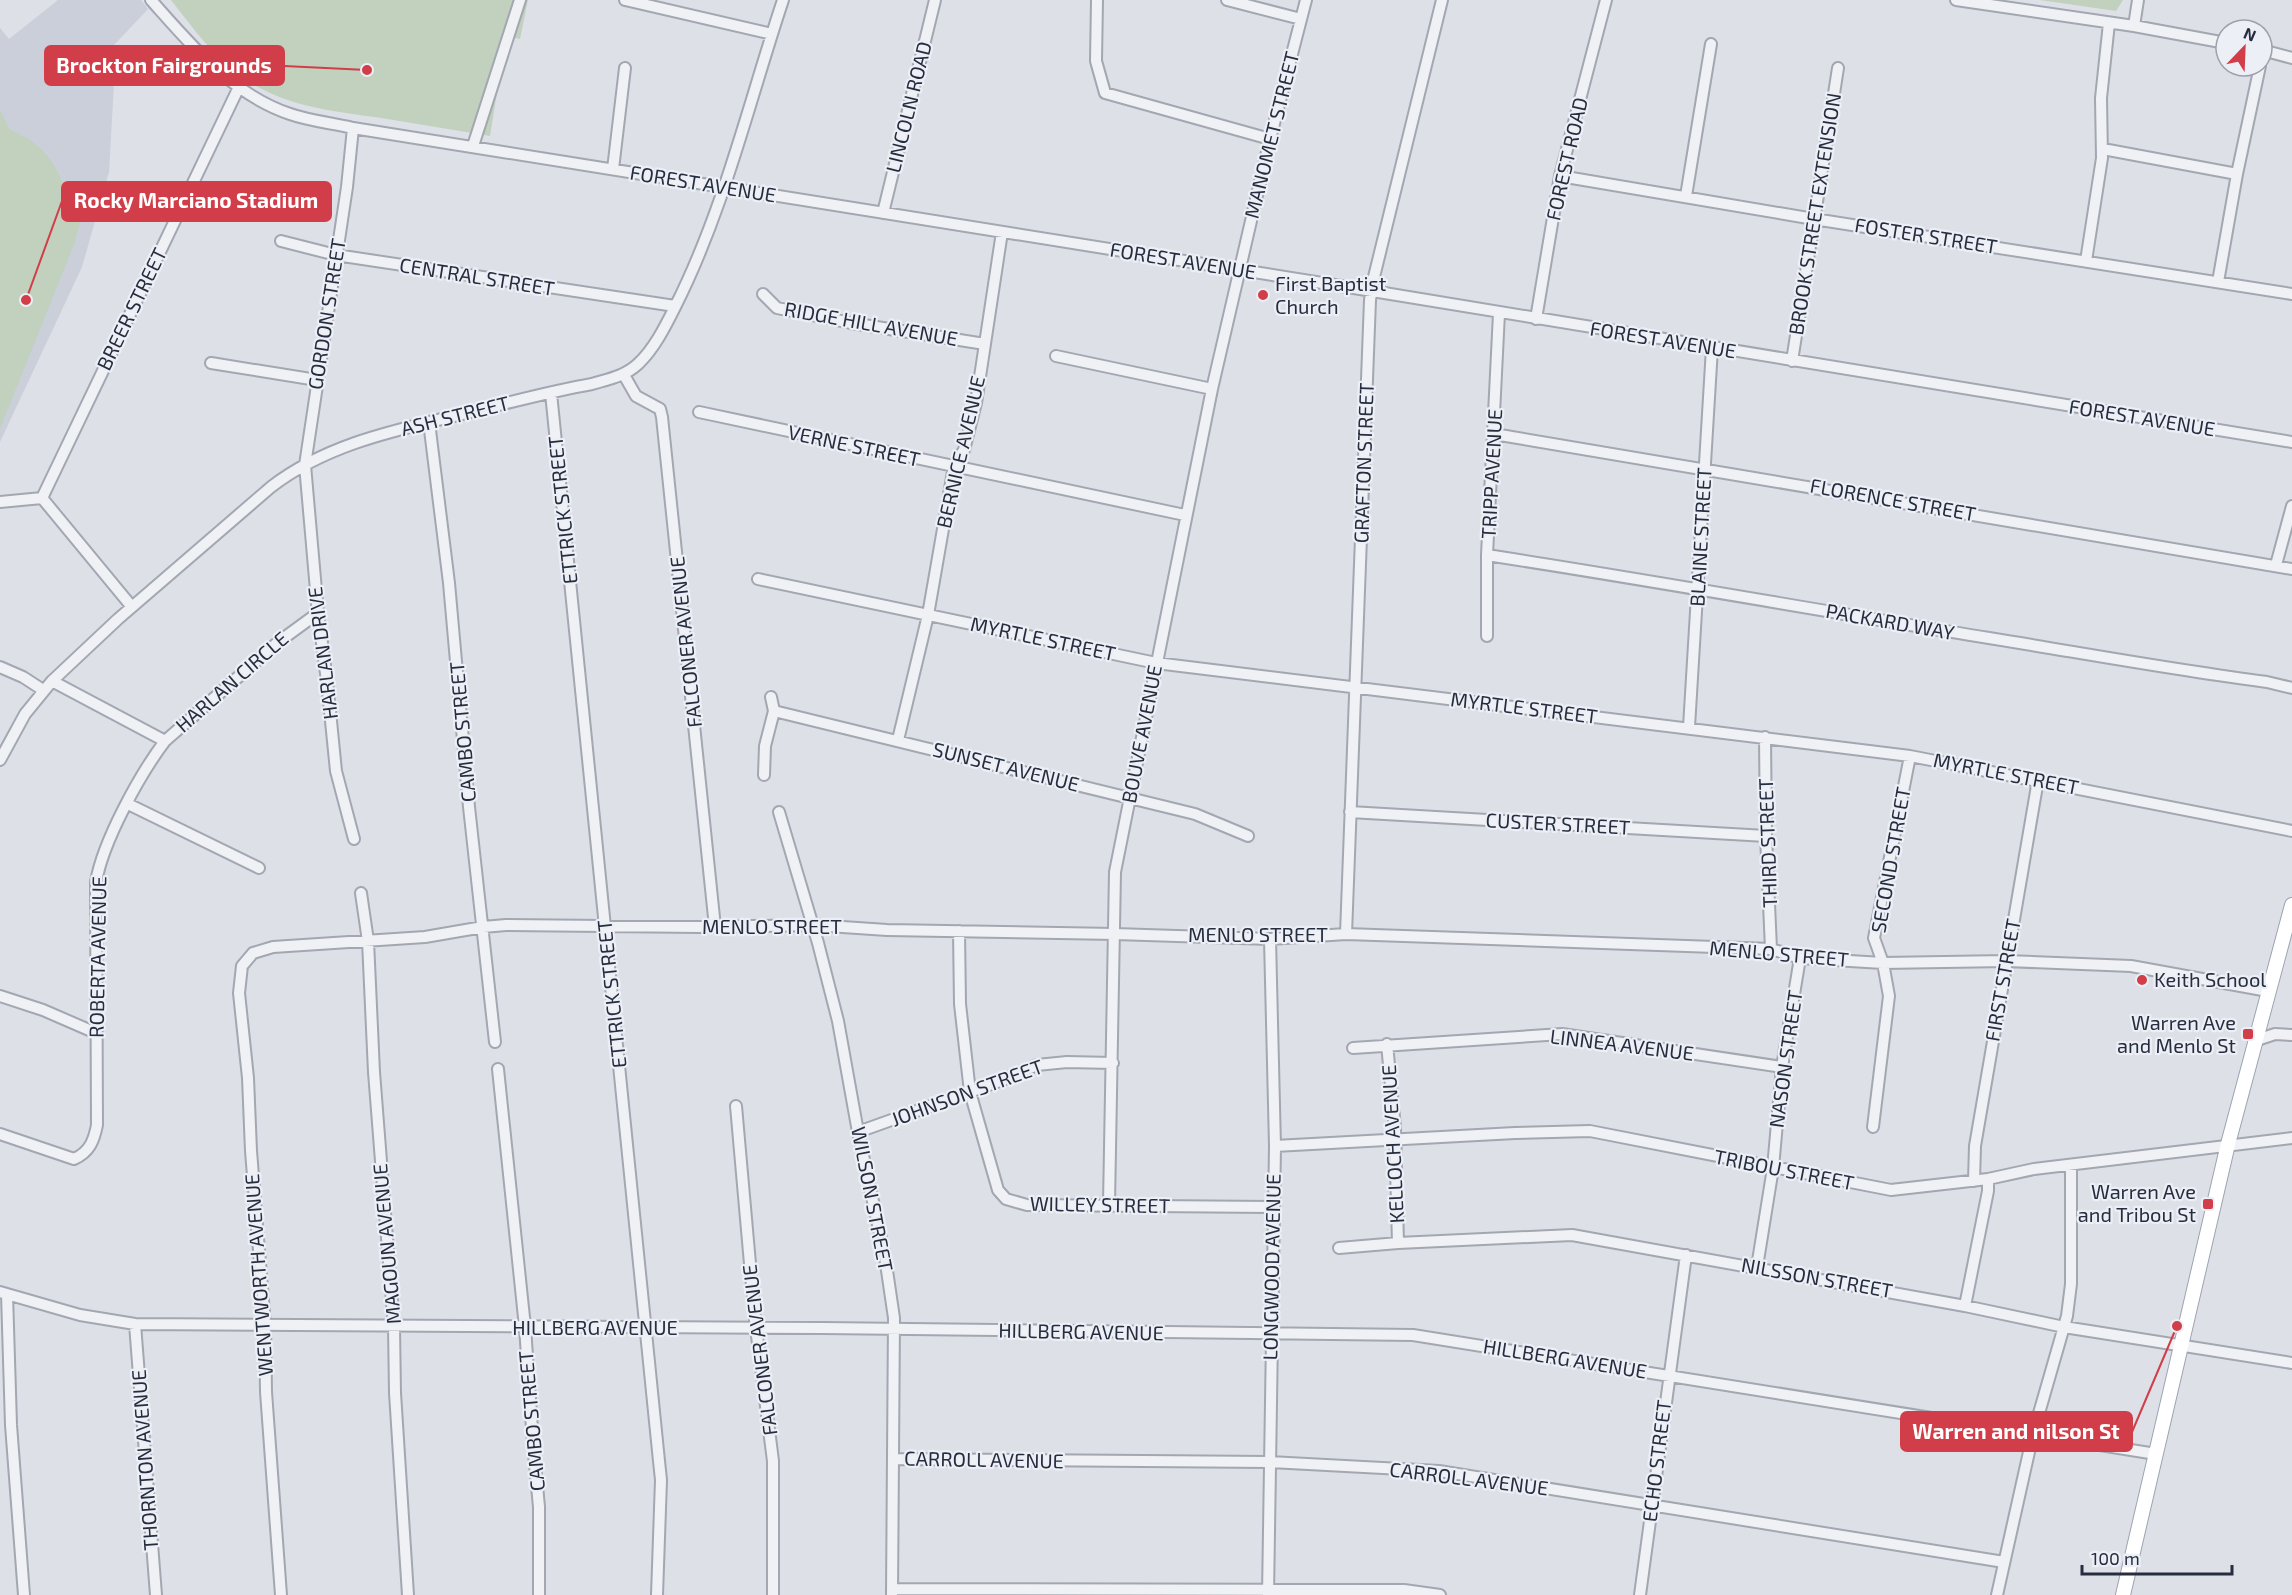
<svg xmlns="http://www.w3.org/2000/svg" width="2292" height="1595" font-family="'Exo 2',sans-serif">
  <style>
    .built { fill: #cbcfd9 }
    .green { fill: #c1d1be }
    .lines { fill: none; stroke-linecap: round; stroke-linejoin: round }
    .minor-casing { stroke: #a2a7b1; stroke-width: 14 }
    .major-casing { stroke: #9ca3b3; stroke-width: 16 }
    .minor { stroke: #eff1f5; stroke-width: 10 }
    .major { stroke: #fff; stroke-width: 14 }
    .poi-dot { fill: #d13d48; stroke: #eceff5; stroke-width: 2 }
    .labels { text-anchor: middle; stroke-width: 4.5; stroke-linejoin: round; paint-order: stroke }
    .street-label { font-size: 20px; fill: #262d3e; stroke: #eceff5 }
    .poi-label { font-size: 20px; fill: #262d3e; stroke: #eceff5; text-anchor: start }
    .leader { fill: none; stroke: #d13d48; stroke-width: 2 }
    .callout-dot { fill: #d13d48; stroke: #eceff5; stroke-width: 2 }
    .callout { fill: #d13d48; stroke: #d13d48; stroke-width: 2 }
    .callout-label { font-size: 21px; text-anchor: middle; font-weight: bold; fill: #fff }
  </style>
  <rect width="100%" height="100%" fill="#dde0e7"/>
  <path class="built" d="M58,0H141L148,9L113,46L116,48L109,172L82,267L0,442V28L9,39Z"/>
  <path class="green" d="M171,0H528L520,39L506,36L490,136C454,130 418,124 381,118C332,111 284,107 242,77C214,57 192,27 171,0Z
    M2040,0H2123L2116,11Z
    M0,110L10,130C36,140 51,155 62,181L89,189L75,242L0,429Z"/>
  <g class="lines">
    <g class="minor-casing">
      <path id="minor" d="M151,0C191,45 231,94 290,114C310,121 332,123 353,128L1360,289L2292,442
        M625,0L772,34
        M1097,0L1096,61L1105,93L1270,139
        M1227,0L1301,19
        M1956,0L2134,26L2226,43
        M2134,26L2138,0
        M2262,50L2292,58
        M353,128L347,187L305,465L318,613L327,681L336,771L354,839
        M473,146L520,0
        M2103,149L2237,174
        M613,169L625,68
        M1560,176L1814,219L2292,294
        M1686,196L1711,44
        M883,213L935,0
        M281,241L336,255L675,306
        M2086,261L2102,158L2101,98L2109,23
        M2218,282L2237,174L2260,66
        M763,294L777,308L851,323L985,344
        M1536,319L1560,176L1606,0
        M1056,356L1212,389
        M1792,361L1838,68
        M211,363L317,380
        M624,375L636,396L660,409L662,417L715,927
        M551,393L659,1461L661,1480L657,1595
        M699,412L1185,515
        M429,422L449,583L469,807L495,1042
        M1494,434L2292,569
        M42,498L238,89
        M42,498L132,607
        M0,502L42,498
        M1487,555C1655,581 1822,611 1989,638C2082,653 2174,670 2267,682L2292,688
        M2276,565L2292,506
        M758,579L1156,663L1910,756L2292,831
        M1487,636V555L1499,313
        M0,667L23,677L43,690
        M52,681L165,741L277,643L318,613
        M771,697L774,711L1195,814L1248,836
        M1689,727L1712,348
        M1765,737L1766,836L1771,949
        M898,740L928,615L954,466L964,450L976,403L1002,232
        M0,760L25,714L52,681L118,619L271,487C329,442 402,429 471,412C511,402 552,391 592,384C609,379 625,376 638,364C654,349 665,327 675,307C724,210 749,102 783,0
        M764,775L765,746L774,711
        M128,804L259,868
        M779,812L818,943L838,1021L858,1132L885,1257L894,1318L892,1595
        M1350,812L1766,836
        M361,893L368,941L374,1072L394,1327L395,1393L408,1595
        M959,931L960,1004L970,1092L998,1190L1006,1199L1027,1205L1274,1207
        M1346,934L1370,300L1373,281L1442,0
        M0,996L43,1010L96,1033
        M2257,1040L2275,1034L2292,1035
        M1387,1044L1395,1128L1398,1243
        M1353,1048L1562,1034L1782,1067
        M498,1069L525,1327L533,1443L539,1507V1595
        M736,1106L755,1320L773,1461V1595
        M1873,1127L1889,996L1883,963L1874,938L1910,756
        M858,1132L1000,1081L1037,1065L1067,1062L1113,1063
        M0,1134L74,1159C90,1152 94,1140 97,1125L96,882C103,841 140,774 165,741
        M1275,1146L1515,1133L1590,1131L1891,1190L1988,1179L2034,1169L2292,1138
        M1974,1181L1975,1146L2038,780
        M1109,1204L1115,872L1212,389L1270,139L1306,0
        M1339,1248L1398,1243L1572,1235L1965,1306L2064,1327L2292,1363
        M1757,1267L1773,1168L1782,1067L1800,958
        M0,1292L80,1315L135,1324L822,1328L1413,1335L2156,1454
        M7,1294L11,1425L24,1595
        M1965,1306L1988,1191V1179
        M135,1324L156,1595
        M893,1459L1269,1462L1439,1471L2004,1562
        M892,1589L1404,1590L1440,1595
        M281,1595L266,1392L265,1325L251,1151L248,1078L239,993L242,966L253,953L273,947L425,937L483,927L506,925L700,927L813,925L887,930L1115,934L1270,939L1346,934L1771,949L1800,958L1883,963L2006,961L2131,966L2268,991
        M1268,1595L1275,1146L1270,939
        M1640,1595L1686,1255
        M1997,1595L2033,1434L2067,1316L2071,1284V1165"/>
    </g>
    <g class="major-casing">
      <path id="major" d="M2123,1595L2228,1144L2292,905"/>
    </g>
    <use href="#minor" class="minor"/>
    <use href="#major" class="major"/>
  </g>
  <g class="poi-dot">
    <circle cx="1263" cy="295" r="6"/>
    <circle cx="2142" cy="980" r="6"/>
    <rect x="2242" y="1028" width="12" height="12" rx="3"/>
    <rect x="2202" y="1198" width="12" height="12" rx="3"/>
  </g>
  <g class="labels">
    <g class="street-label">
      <text transform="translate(909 107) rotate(-76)" y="7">LINCOLN ROAD</text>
      <text transform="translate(1272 135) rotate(-76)" y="7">MANOMET STREET</text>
      <text transform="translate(1567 159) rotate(-77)" y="7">FOREST ROAD</text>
      <text transform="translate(703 184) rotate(9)" y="7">FOREST AVENUE</text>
      <text transform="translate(1815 214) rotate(-81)" y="7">BROOK STREET EXTENSION</text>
      <text transform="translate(1926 236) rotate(9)" y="7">FOSTER STREET</text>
      <text transform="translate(1183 261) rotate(9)" y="7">FOREST AVENUE</text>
      <text transform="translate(477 277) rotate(9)" y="7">CENTRAL STREET</text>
      <text transform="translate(132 309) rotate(-64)" y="7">BREER STREET</text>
      <text transform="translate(327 314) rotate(-81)" y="7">GORDON STREET</text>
      <text transform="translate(871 324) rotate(10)" y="7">RIDGE HILL AVENUE</text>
      <text transform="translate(1663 340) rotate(9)" y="7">FOREST AVENUE</text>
      <text transform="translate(455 416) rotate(-14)" y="7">ASH STREET</text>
      <text transform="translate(2142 418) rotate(9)" y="7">FOREST AVENUE</text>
      <text transform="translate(854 446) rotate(12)" y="7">VERNE STREET</text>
      <text transform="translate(961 452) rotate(-77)" y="7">BERNICE AVENUE</text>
      <text transform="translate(1364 463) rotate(-88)" y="7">GRAFTON STREET</text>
      <text transform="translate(1492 474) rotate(-87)" y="7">TRIPP AVENUE</text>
      <text transform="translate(1893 500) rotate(10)" y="7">FLORENCE STREET</text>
      <text transform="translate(563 510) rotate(-96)" y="7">ETTRICK STREET</text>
      <text transform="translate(1701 537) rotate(-87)" y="7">BLAINE STREET</text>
      <text transform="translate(1890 622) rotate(10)" y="7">PACKARD WAY</text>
      <text transform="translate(1043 639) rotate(12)" y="7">MYRTLE STREET</text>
      <text transform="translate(686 642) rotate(-96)" y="7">FALCONER AVENUE</text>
      <text transform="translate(323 653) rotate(-97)" y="7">HARLAN DRIVE</text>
      <text transform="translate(232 682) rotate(-41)" y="7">HARLAN CIRCLE</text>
      <text transform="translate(1524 708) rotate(7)" y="7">MYRTLE STREET</text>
      <text transform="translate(463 732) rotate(-95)" y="7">CAMBO STREET</text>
      <text transform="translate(1142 734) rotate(-79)" y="7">BOUVE AVENUE</text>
      <text transform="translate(1006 767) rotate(14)" y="7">SUNSET AVENUE</text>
      <text transform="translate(2006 774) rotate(11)" y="7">MYRTLE STREET</text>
      <text transform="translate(1558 824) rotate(3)" y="7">CUSTER STREET</text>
      <text transform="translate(1768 843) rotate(-92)" y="7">THIRD STREET</text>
      <text transform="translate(1891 860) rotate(-80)" y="7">SECOND STREET</text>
      <text x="772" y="934">MENLO STREET</text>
      <text x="1258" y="942">MENLO STREET</text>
      <text transform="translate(1779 954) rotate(5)" y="7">MENLO STREET</text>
      <text transform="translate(98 957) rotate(-89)" y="7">ROBERTA AVENUE</text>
      <text transform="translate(2003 980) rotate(-80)" y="7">FIRST STREET</text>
      <text transform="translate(612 994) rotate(-96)" y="7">ETTRICK STREET</text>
      <text transform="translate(1622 1045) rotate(7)" y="7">LINNEA AVENUE</text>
      <text transform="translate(1786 1059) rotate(-82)" y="7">NASON STREET</text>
      <text transform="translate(967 1093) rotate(-20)" y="7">JOHNSON STREET</text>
      <text transform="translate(1393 1144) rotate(-93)" y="7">KELLOCH AVENUE</text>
      <text transform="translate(1784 1170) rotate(11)" y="7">TRIBOU STREET</text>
      <text transform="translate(872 1199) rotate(79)" y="7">WILSON STREET</text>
      <text transform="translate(1100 1205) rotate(1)" y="7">WILLEY STREET</text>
      <text transform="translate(387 1244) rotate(-95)" y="7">MAGOUN AVENUE</text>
      <text transform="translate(1272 1267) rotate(-89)" y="7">LONGWOOD AVENUE</text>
      <text transform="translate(259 1275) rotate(-94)" y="7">WENTWORTH AVENUE</text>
      <text transform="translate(1817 1278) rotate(10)" y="7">NILSSON STREET</text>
      <text x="595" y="1335">HILLBERG AVENUE</text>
      <text transform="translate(1081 1332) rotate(1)" y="7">HILLBERG AVENUE</text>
      <text transform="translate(760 1350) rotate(-97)" y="7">FALCONER AVENUE</text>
      <text transform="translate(1565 1359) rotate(9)" y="7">HILLBERG AVENUE</text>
      <text transform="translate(532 1421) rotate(-95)" y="7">CAMBO STREET</text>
      <text transform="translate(145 1460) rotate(-94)" y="7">THORNTON AVENUE</text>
      <text transform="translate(984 1460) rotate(1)" y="7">CARROLL AVENUE</text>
      <text transform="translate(1657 1461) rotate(-83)" y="7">ECHO STREET</text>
      <text transform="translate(1469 1479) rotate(7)" y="7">CARROLL AVENUE</text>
    </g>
    <g class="poi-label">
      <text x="1275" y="291">First Baptist<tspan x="1275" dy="23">Church</tspan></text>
      <text x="2154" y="987">Keith School</text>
      <text x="2236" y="1030" text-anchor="end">Warren Ave<tspan x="2236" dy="23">and Menlo St</tspan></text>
      <text x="2196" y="1199" text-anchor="end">Warren Ave<tspan x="2196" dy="23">and Tribou St</tspan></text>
    </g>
  </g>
  <path class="leader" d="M367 70L284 66M26 300L62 201M2177 1326L2132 1432"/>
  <g class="callout-dot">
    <circle cx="367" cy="70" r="6"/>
    <circle cx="26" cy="300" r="6"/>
    <circle cx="2177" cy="1326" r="6"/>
  </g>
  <g class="callout">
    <rect x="45" y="46" width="239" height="39" rx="6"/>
    <rect x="62" y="182" width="269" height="39" rx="6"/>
    <rect x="1901" y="1412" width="231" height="39" rx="6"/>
  </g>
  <g class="callout-label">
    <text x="164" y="73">Brockton Fairgrounds</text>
    <text x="196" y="208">Rocky Marciano Stadium</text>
    <text x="2016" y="1439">Warren and nilson St</text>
  </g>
  <g transform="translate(2244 48) rotate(23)"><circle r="28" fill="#eceff5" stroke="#9da1ac" stroke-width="1.5"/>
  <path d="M0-4.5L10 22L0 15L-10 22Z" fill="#d13d48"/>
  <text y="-9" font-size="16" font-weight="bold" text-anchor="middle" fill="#262d3e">N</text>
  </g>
  <path d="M2082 1565v9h150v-9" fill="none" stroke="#262d3e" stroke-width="3"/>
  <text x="2091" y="1565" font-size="18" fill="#262d3e" stroke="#eceff5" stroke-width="4.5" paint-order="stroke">100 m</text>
</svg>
